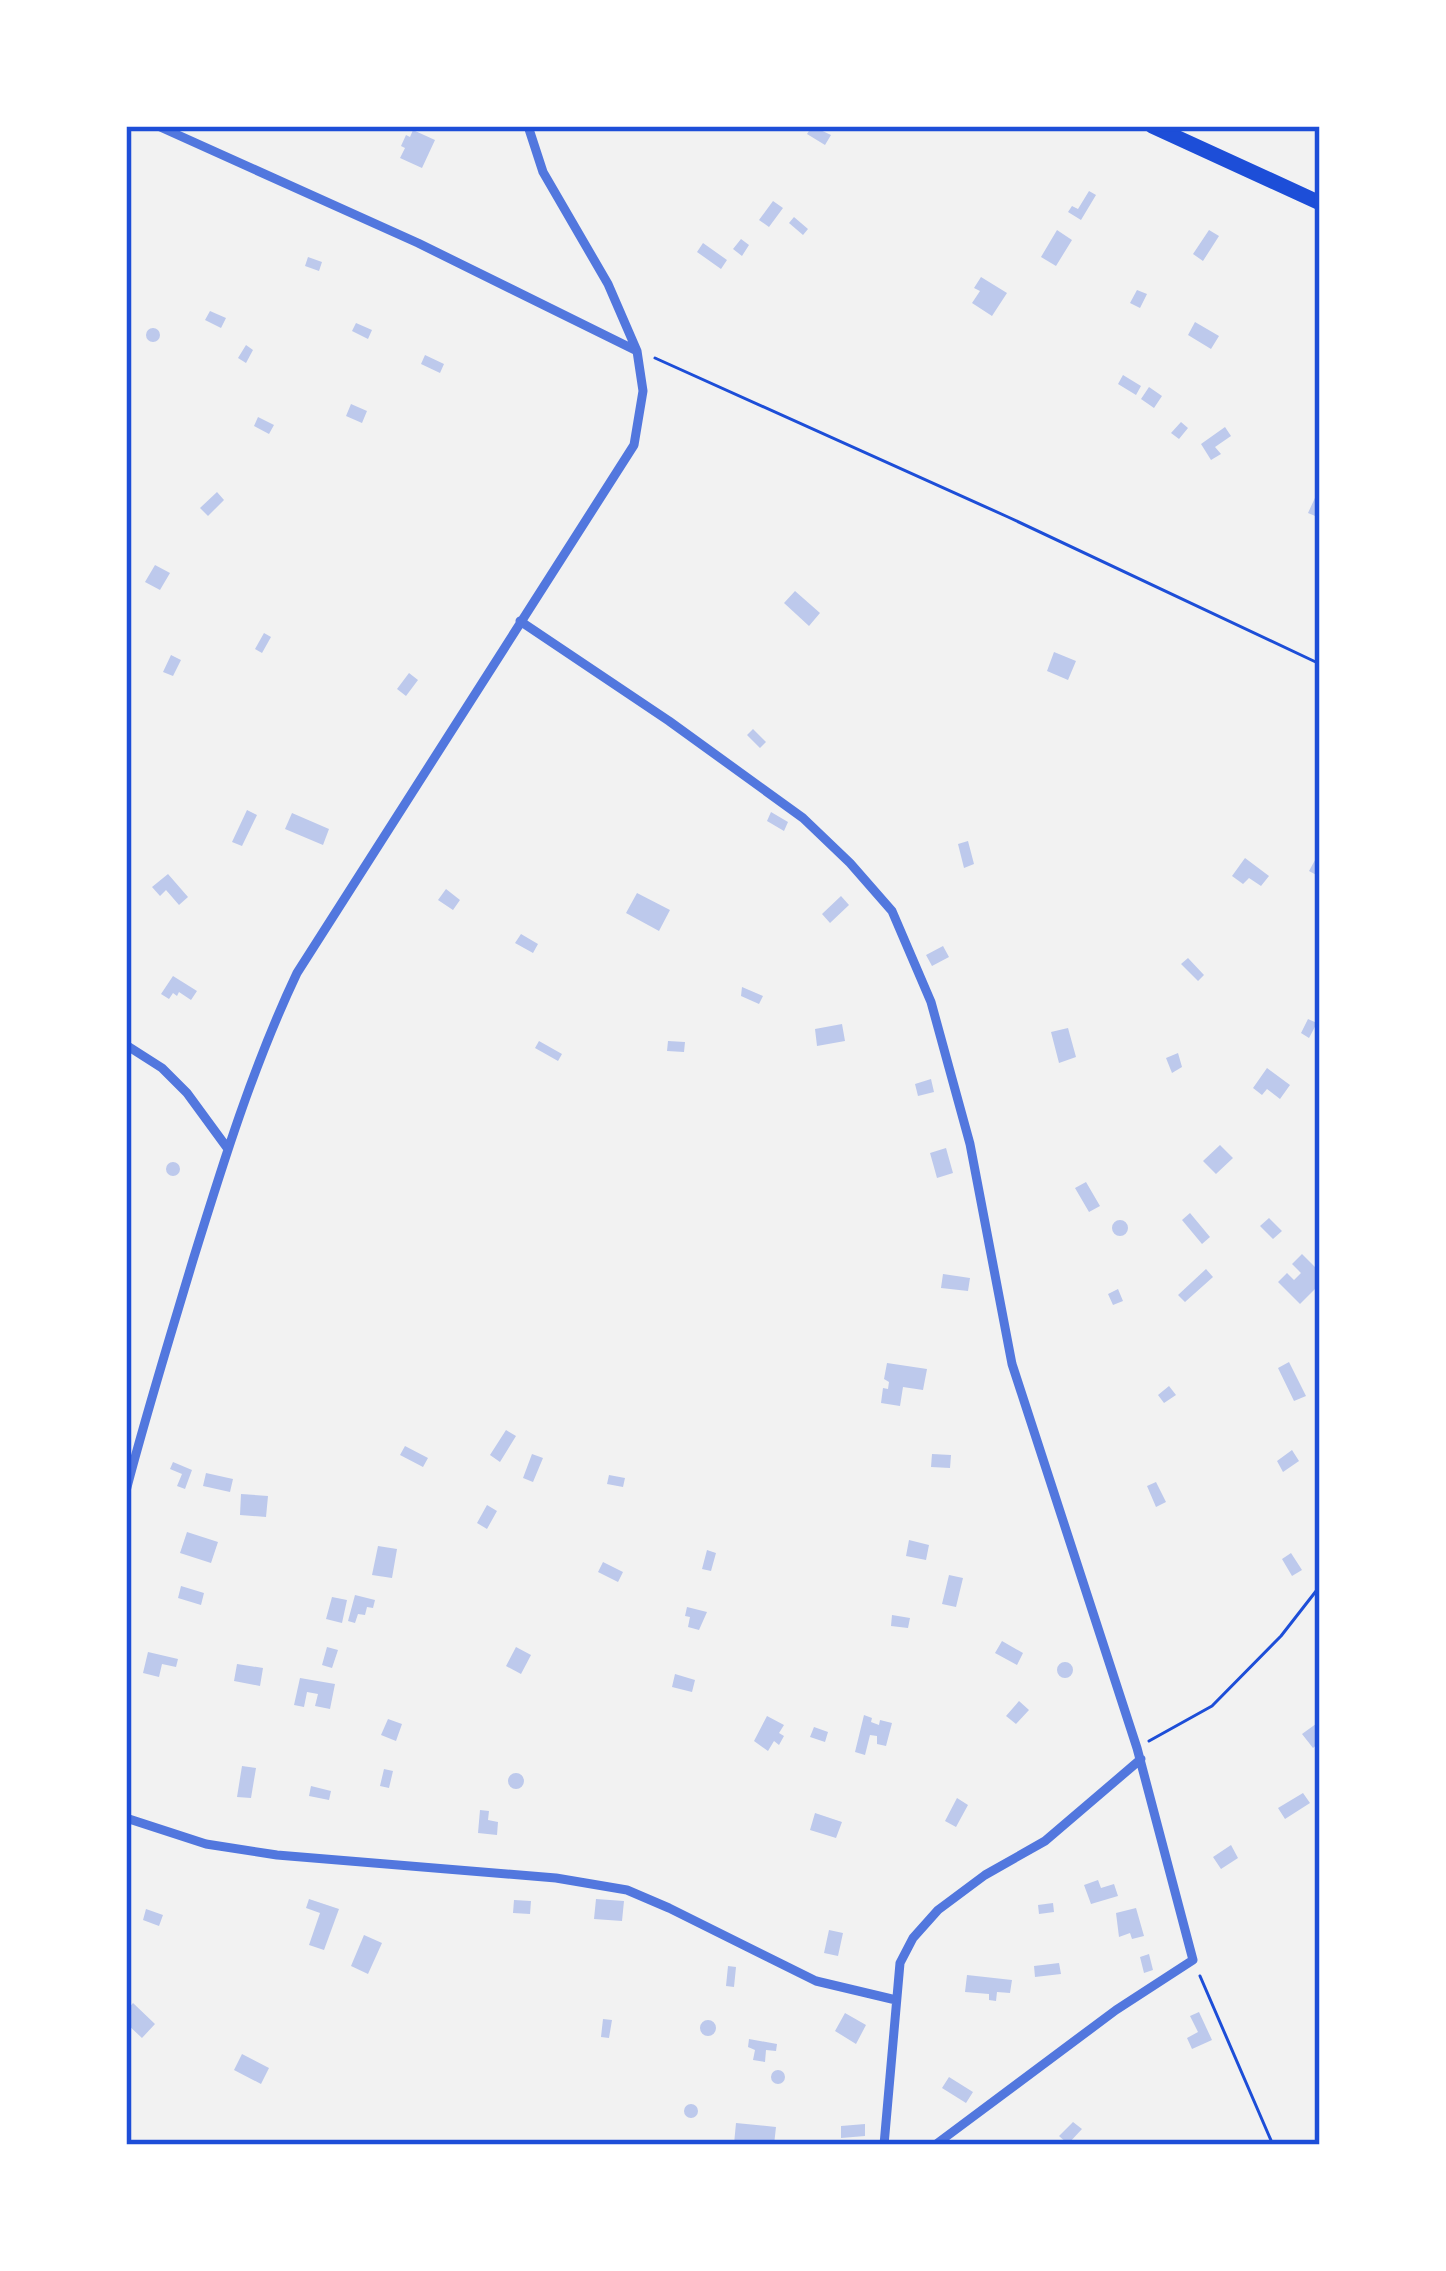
<svg xmlns="http://www.w3.org/2000/svg" width="1446" height="2271" font-family="Montserrat,sans-serif">
  <style>
    .building { fill: #bdc9ec }
    .lines { fill: none; stroke-linecap: round; stroke-linejoin: round }
    .path { stroke: #1d4ed8; stroke-width: 3 }
    .minor { stroke: #5277de; stroke-width: 9 }
    .primary { stroke: #1d4ed8; stroke-width: 15 }
    .neatline { fill: none; stroke: #1d4ed8; stroke-width: 4.5 }
  </style>
  <rect width="100%" height="100%" fill="#f2f2f2"/>
  <path class="building" d="M812,126L831,135L825,145L807,134Z
    M413,130L435,140L422,168L400,158L405,148L401,146L406,135L410,137Z
    M1089,191L1096,195L1081,220L1068,212L1072,206L1078,209Z
    M773,201L783,208L769,227L759,220Z
    M794,217L808,229L803,235L789,223Z
    M1057,230L1072,240L1056,266L1041,257Z
    M1209,230L1219,236L1203,261L1193,254Z
    M741,239L749,245L742,256L733,249Z
    M703,243L727,260L721,269L697,252Z
    M308,257L322,262L319,271L305,266Z
    M981,277L1007,293L992,316L972,303L980,291L974,288Z
    M1137,290L1147,294L1140,308L1130,303Z
    M210,311L226,318L221,328L205,320Z
    M1195,322L1219,336L1211,349L1188,335Z
    M356,323L372,330L368,339L352,331Z
    M146 335a7 7 0 1 1 14 0a7 7 0 1 1-14 0Z
    M246,345L253,350L246,363L238,358Z
    M425,355L444,364L440,373L421,364Z
    M1123,375L1141,386L1136,395L1118,384Z
    M1149,387L1162,396L1154,408L1141,399Z
    M351,404L367,411L362,423L346,416Z
    M258,417L274,425L269,434L254,426Z
    M1181,422L1188,428L1179,439L1171,433Z
    M1225,427L1231,436L1215,447L1221,454L1211,460L1201,444Z
    M1320,487V518L1308,513Z
    M217,492L224,500L208,516L200,508Z
    M155,565L170,573L160,590L145,582Z
    M795,591L820,613L809,626L784,603Z
    M264,633L271,637L262,653L255,649Z
    M1054,652L1076,661L1068,680L1047,671Z
    M171,655L181,660L173,676L163,672Z
    M409,673L418,680L406,696L397,689Z
    M753,729L766,742L760,748L747,735Z
    M247,810L257,815L242,846L232,842Z
    M771,812L788,822L784,831L767,821Z
    M292,813L329,829L323,845L285,829Z
    M968,841L974,864L964,868L958,844Z
    M1320,851V877L1309,871Z
    M1245,858L1269,876L1261,886L1249,878L1243,884L1232,876Z
    M168,874L188,897L179,905L166,890L160,896L152,887Z
    M446,889L460,900L453,910L438,900Z
    M637,893L670,910L659,931L626,913Z
    M841,896L849,905L830,923L822,914Z
    M521,934L538,944L533,953L515,943Z
    M943,946L949,957L932,966L926,955Z
    M1188,958L1204,975L1198,981L1181,964Z
    M173,976L197,991L191,1000L179,992L177,996L173,993L169,999L161,994Z
    M742,987L763,996L759,1004L741,996Z
    M1308,1019L1317,1023L1309,1038L1301,1033Z
    M842,1024L845,1041L817,1046L815,1029Z
    M1068,1028L1076,1057L1059,1063L1051,1032Z
    M539,1041L562,1054L558,1061L535,1048Z
    M668,1041L685,1042L684,1052L667,1051Z
    M1178,1053L1182,1067L1172,1073L1166,1058Z
    M1267,1068L1290,1085L1280,1099L1267,1089L1262,1095L1253,1088Z
    M931,1079L934,1092L918,1096L915,1084Z
    M1220,1145L1233,1158L1216,1174L1203,1161Z
    M946,1148L953,1173L937,1178L930,1153Z
    M166 1169a7 7 0 1 1 14 0a7 7 0 1 1-14 0Z
    M1086,1182L1100,1206L1089,1212L1075,1188Z
    M1190,1213L1210,1237L1202,1244L1182,1220Z
    M1269,1218L1282,1231L1273,1239L1260,1226Z
    M1112 1228a8 8 0 1 1 16 0a8 8 0 1 1-16 0Z
    M1302,1254L1320,1272V1284L1300,1304L1278,1282L1287,1273L1294,1280L1301,1273L1292,1264Z
    M1206,1269L1213,1277L1185,1302L1178,1295Z
    M943,1274L970,1278L968,1291L941,1288Z
    M1118,1289L1123,1301L1113,1305L1108,1294Z
    M1289,1362L1306,1396L1294,1401L1278,1368Z
    M887,1363L927,1369L923,1390L903,1387L900,1406L881,1403L883,1388L888,1389L889,1382L884,1379Z
    M1169,1386L1176,1395L1164,1403L1158,1395Z
    M506,1430L516,1436L500,1462L490,1455Z
    M405,1446L428,1458L423,1467L400,1455Z
    M1292,1450L1299,1461L1283,1472L1277,1461Z
    M532,1454L543,1458L533,1482L523,1478Z
    M932,1454L951,1455L950,1468L931,1467Z
    M173,1462L192,1470L185,1489L177,1486L182,1474L170,1469Z
    M206,1473L233,1479L230,1492L203,1486Z
    M609,1475L625,1478L623,1487L607,1484Z
    M1156,1482L1166,1502L1156,1507L1147,1486Z
    M241,1494L268,1496L266,1517L240,1515Z
    M487,1505L497,1511L487,1529L477,1523Z
    M187,1532L218,1542L211,1563L180,1553Z
    M909,1540L929,1545L926,1560L906,1556Z
    M378,1546L397,1549L392,1578L372,1575Z
    M707,1550L716,1553L711,1571L702,1569Z
    M1291,1553L1302,1570L1292,1576L1282,1559Z
    M603,1562L623,1572L618,1582L598,1572Z
    M949,1575L963,1578L956,1607L942,1604Z
    M181,1586L204,1593L201,1605L178,1598Z
    M355,1595L375,1600L373,1608L367,1607L365,1615L358,1614L355,1623L348,1621Z
    M332,1597L347,1600L342,1623L326,1619Z
    M687,1607L707,1612L699,1630L688,1627L690,1617L685,1616Z
    M892,1615L910,1618L908,1628L891,1626Z
    M1002,1641L1023,1653L1017,1665L995,1653Z
    M327,1647L338,1650L332,1668L322,1665Z
    M516,1647L531,1655L521,1674L506,1666Z
    M148,1652L178,1659L176,1667L162,1664L159,1677L143,1673Z
    M1057 1670a8 8 0 1 1 16 0a8 8 0 1 1-16 0Z
    M237,1664L263,1668L260,1686L234,1681Z
    M675,1674L695,1680L692,1692L672,1687Z
    M300,1678L335,1684L330,1709L315,1706L318,1694L307,1692L304,1707L294,1705Z
    M1019,1701L1029,1710L1016,1724L1006,1716Z
    M864,1715L872,1718L871,1722L879,1725L880,1720L892,1723L886,1746L877,1744V1736L870,1735L865,1755L855,1752Z
    M767,1716L784,1725L779,1733L784,1736L779,1745L774,1741L768,1751L754,1741Z
    M388,1719L402,1724L396,1741L381,1735Z
    M1320,1721V1742L1313,1748L1302,1734Z
    M814,1727L828,1732L825,1742L810,1737Z
    M242,1766L256,1768L251,1798L237,1797Z
    M384,1769L393,1771L389,1788L380,1786Z
    M508 1781a8 8 0 1 1 16 0a8 8 0 1 1-16 0Z
    M311,1786L331,1791L329,1800L309,1796Z
    M1303,1793L1310,1803L1285,1819L1278,1808Z
    M957,1798L968,1805L956,1827L945,1821Z
    M480,1810L489,1811L488,1820L498,1822L497,1835L478,1833Z
    M815,1813L842,1822L836,1838L810,1830Z
    M1231,1845L1238,1858L1221,1869L1213,1857Z
    M1098,1880L1101,1888L1114,1884L1118,1896L1091,1904L1084,1885Z
    M309,1899L339,1909L324,1950L309,1945L320,1913L306,1908Z
    M596,1899L624,1901L622,1921L594,1919Z
    M514,1900L531,1901L530,1914L513,1913Z
    M1053,1903L1054,1912L1039,1914L1038,1905Z
    M1136,1908L1144,1936L1132,1939L1130,1933L1119,1937L1116,1913Z
    M146,1909L163,1915L159,1926L143,1920Z
    M829,1930L843,1933L838,1956L824,1953Z
    M364,1935L382,1943L368,1974L351,1966Z
    M1149,1954L1153,1970L1144,1973L1140,1957Z
    M1059,1963L1061,1974L1035,1977L1034,1966Z
    M728,1966L736,1967L734,1987L726,1986Z
    M967,1975L1012,1980L1010,1993L997,1992L996,2001L989,2000V1994L965,1992Z
    M133,2003L155,2024L142,2038L126,2023V2011Z
    M1199,2012L1212,2040L1192,2049L1187,2038L1198,2032L1190,2016Z
    M845,2013L866,2025L856,2044L835,2031Z
    M603,2019L612,2020L609,2038L601,2037Z
    M700 2028a8 8 0 1 1 16 0a8 8 0 1 1-16 0Z
    M749,2039L777,2044L776,2051L766,2050L765,2062L753,2060L755,2050L748,2047Z
    M242,2054L269,2068L261,2084L234,2070Z
    M771 2077a7 7 0 1 1 14 0a7 7 0 1 1-14 0Z
    M949,2077L973,2092L966,2103L942,2088Z
    M684 2111a7 7 0 1 1 14 0a7 7 0 1 1-14 0Z
    M1073,2122L1082,2129L1068,2144L1059,2136Z
    M736,2123L776,2127L774,2145L734,2144Z
    M865,2124V2136L841,2138V2126Z"/>
  <g class="lines">
    <path class="path" d="M655,358L1008,517L1320,664
      M1149,1741L1212,1706L1281,1636L1320,1586
      M1200,1976L1273,2145"/>
    <path class="minor" d="M158,126L418,243L637,351
      M520,621L669,721L803,818L850,863L892,911L931,1002L970,1144L1012,1364L1137,1748L1193,1960L1116,2010L935,2145
      M126,1045L162,1068L187,1093L228,1149
      M126,1491C146,1414 170,1337 193,1260C223,1163 253,1066 297,973L634,445L643,391L637,351L608,284L543,172L528,126
      M126,1818L206,1844L277,1855L556,1878L627,1890L669,1908L816,1981L896,2000
      M884,2145L900,1963L913,1938L938,1910L985,1875L1045,1841L1141,1759"/>
    <path class="primary" d="M1152,126L1320,203"/>
  </g>
  <rect width="1446" height="2271" fill="none" stroke="#ffffff" stroke-width="258"/>
  <rect x="129" y="129" width="1188" height="2013" class="neatline"/>
</svg>
